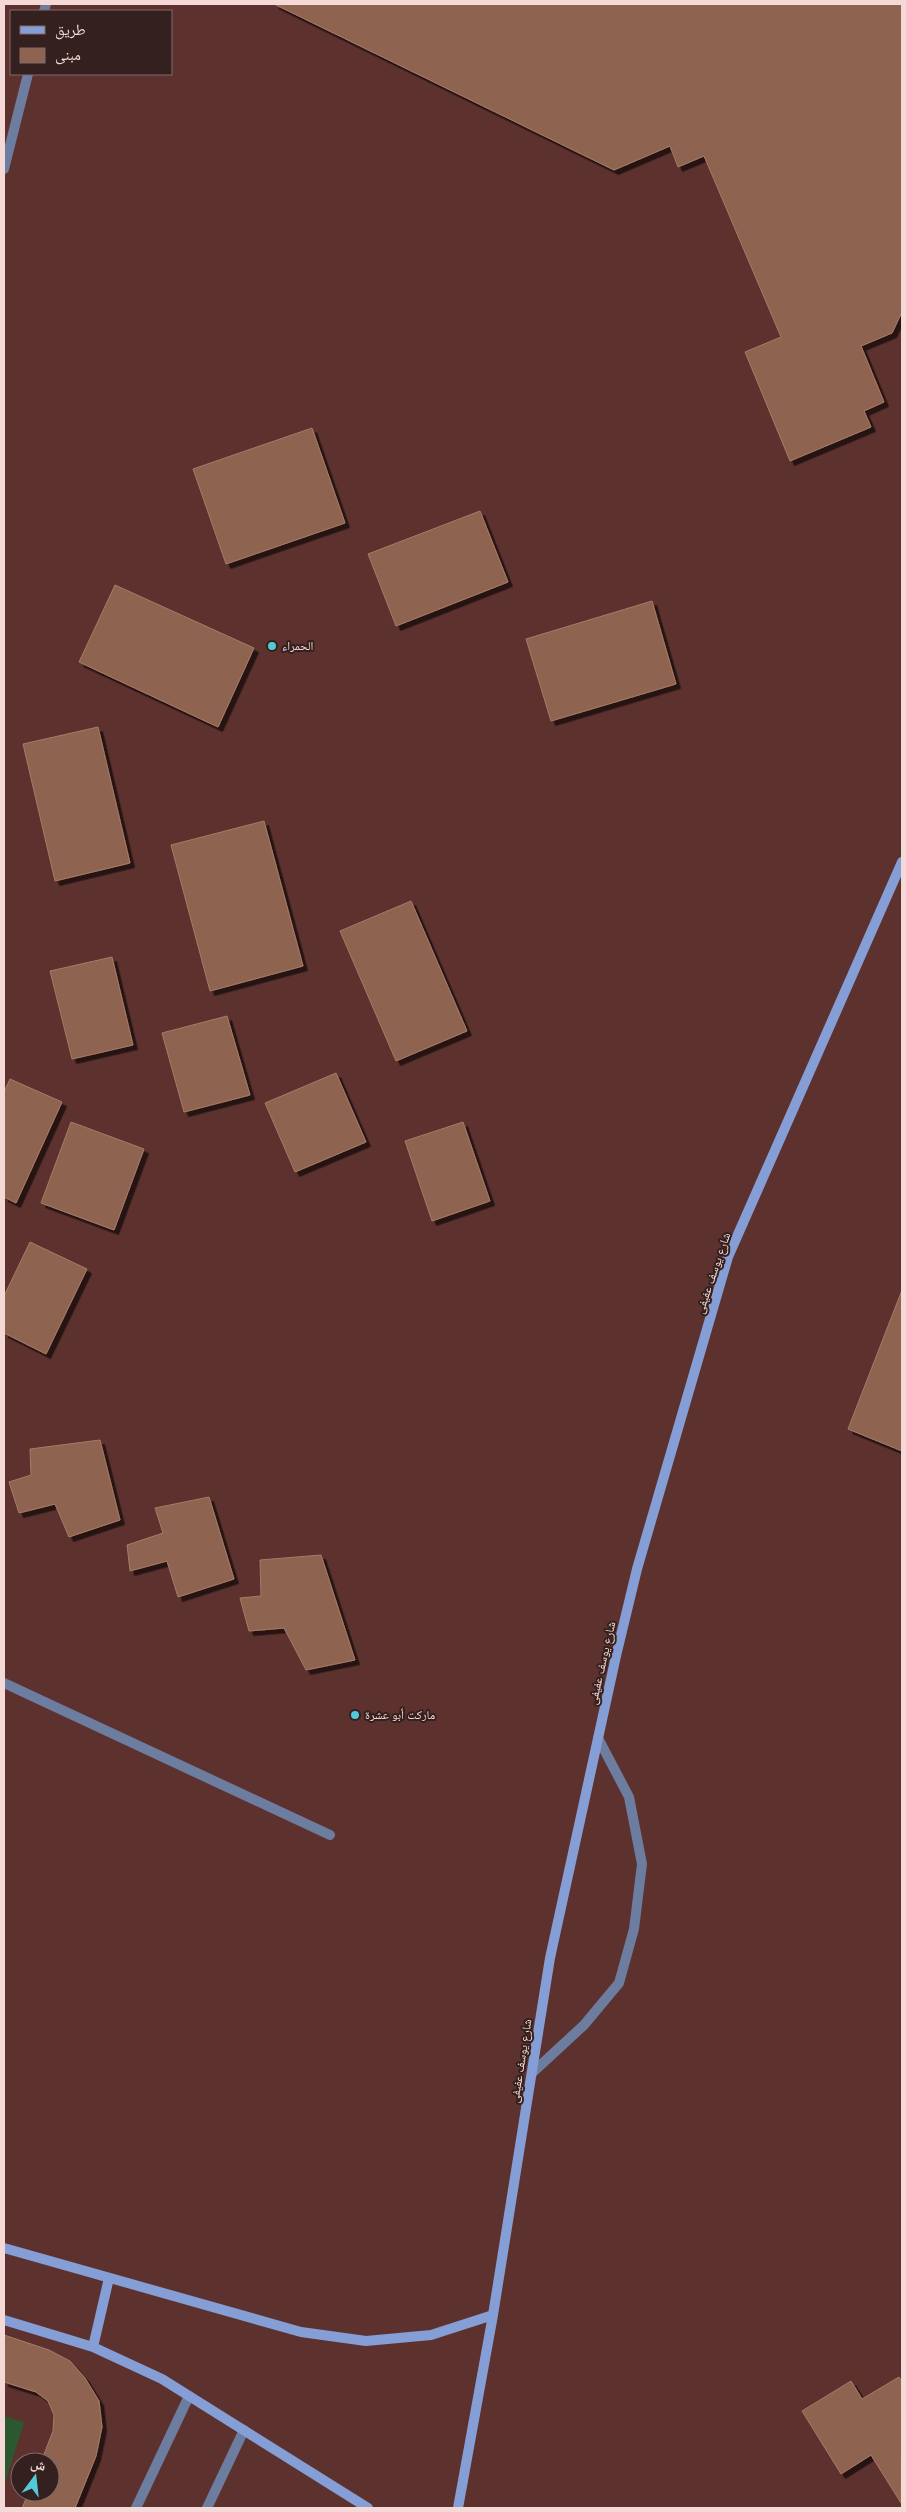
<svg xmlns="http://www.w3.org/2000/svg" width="906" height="2512" font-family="Arial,'Noto Naskh Arabic',sans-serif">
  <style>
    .green { fill: #2c582f }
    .building { fill: #8e6350; stroke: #a87b67; filter: url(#shadow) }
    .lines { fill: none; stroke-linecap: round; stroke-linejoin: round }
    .lane { stroke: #6c7da0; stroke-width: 10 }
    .secondary { stroke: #859ed6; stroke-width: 10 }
    .poi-dot { fill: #52cbd9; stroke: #34201e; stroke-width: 2 }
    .labels { text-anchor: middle; stroke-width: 4; stroke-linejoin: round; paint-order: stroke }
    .poi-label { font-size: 12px; fill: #f5d9d6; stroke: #34201e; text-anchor: start }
    .street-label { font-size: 12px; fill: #f5d9d6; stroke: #34201e }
  </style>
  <defs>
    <filter id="shadow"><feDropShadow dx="4.5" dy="4.5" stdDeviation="0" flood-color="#0009"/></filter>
  </defs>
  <rect width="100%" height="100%" fill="#5c312e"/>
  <path class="green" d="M4,2416L24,2422L4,2487Z"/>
  <path class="building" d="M274,4H902V312L892,333L861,346L884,402L864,411L871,427L790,461L745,352L781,337L704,156L678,167L670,146L614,170Z
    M312,428L345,523L226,564L193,469Z
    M480,511L508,582L396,626L368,554Z
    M115,585L254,648L218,727L79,662Z
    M652,601L676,684L551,721L526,639Z
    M98,727L130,863L55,881L23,744Z
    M264,821L303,966L210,991L171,845Z
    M411,901L467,1031L396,1061L340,931Z
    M112,957L133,1045L72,1059L50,971Z
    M227,1016L250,1095L184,1112L162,1033Z
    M336,1073L366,1142L295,1172L265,1103Z
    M10,1079L62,1102L16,1203L4,1197V1092Z
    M71,1122L144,1149L114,1230L41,1203Z
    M463,1122L490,1201L432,1221L405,1141Z
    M30,1242L87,1269L46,1354L4,1333V1296Z
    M902,1290V1451L848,1429Z
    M100,1440L120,1520L69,1537L55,1504L19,1513L9,1482L31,1475L30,1449Z
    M209,1497L234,1579L178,1597L167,1561L130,1571L127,1545L163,1533L155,1508Z
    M321,1555L355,1660L306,1670L284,1628L249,1631L240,1598L261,1596L260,1560Z
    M4,2335L49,2350L70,2361L85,2378L99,2401L102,2427L96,2456L75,2508H22L29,2492H50V2462H41L53,2431L54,2415L48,2401L36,2392L4,2382Z
    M899,2377L902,2382L901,2503L871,2455L841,2474L802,2411L851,2381L862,2399Z"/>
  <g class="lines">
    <path class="lane" d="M44,11L46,4
      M4,169L28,74
      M4,1683L330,1835
      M532,2073L584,2025L619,1983L634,1929L642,1864L629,1797L598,1738
      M136,2508L189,2396
      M207,2508L244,2430"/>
    <path class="secondary" d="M4,2248L301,2332L366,2341L431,2335L493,2315
      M4,2320L93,2347L162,2379L368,2508
      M93,2347L109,2278
      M458,2508L493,2315L550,1958L616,1656L637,1569L728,1257L902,862"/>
  </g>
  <g class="poi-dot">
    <circle cx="272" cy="646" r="5"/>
    <circle cx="355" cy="1715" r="5"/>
  </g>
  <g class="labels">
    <g class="poi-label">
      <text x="282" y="650">الحمراء</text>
      <text x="365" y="1719">ماركت أبو عشرة</text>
    </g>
    <g class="street-label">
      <text transform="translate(713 1273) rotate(-71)" y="4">شارع يوسف عفيفى</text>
      <text transform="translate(602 1663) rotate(-77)" y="4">شارع يوسف عفيفى</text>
      <text transform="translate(521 2061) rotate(-81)" y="4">شارع يوسف عفيفى</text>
    </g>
  </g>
  <rect width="906" height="2512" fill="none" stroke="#f5d9d6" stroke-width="10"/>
  <rect x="10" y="10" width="162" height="65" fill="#34201e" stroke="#816a68"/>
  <rect x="20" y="26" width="25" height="8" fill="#859ed6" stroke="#816a68"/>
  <text x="55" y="35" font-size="15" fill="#f5d9d6">طريق</text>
  <rect x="20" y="48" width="25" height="15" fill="#8e6350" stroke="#816a68"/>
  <text x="55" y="60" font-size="15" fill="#f5d9d6">مبنى</text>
  <g transform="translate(35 2477) rotate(15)"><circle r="24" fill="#34201e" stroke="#816a68"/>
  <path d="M0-4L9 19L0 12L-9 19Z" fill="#52cbd9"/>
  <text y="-8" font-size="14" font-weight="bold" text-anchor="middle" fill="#f5d9d6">ش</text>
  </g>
</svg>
